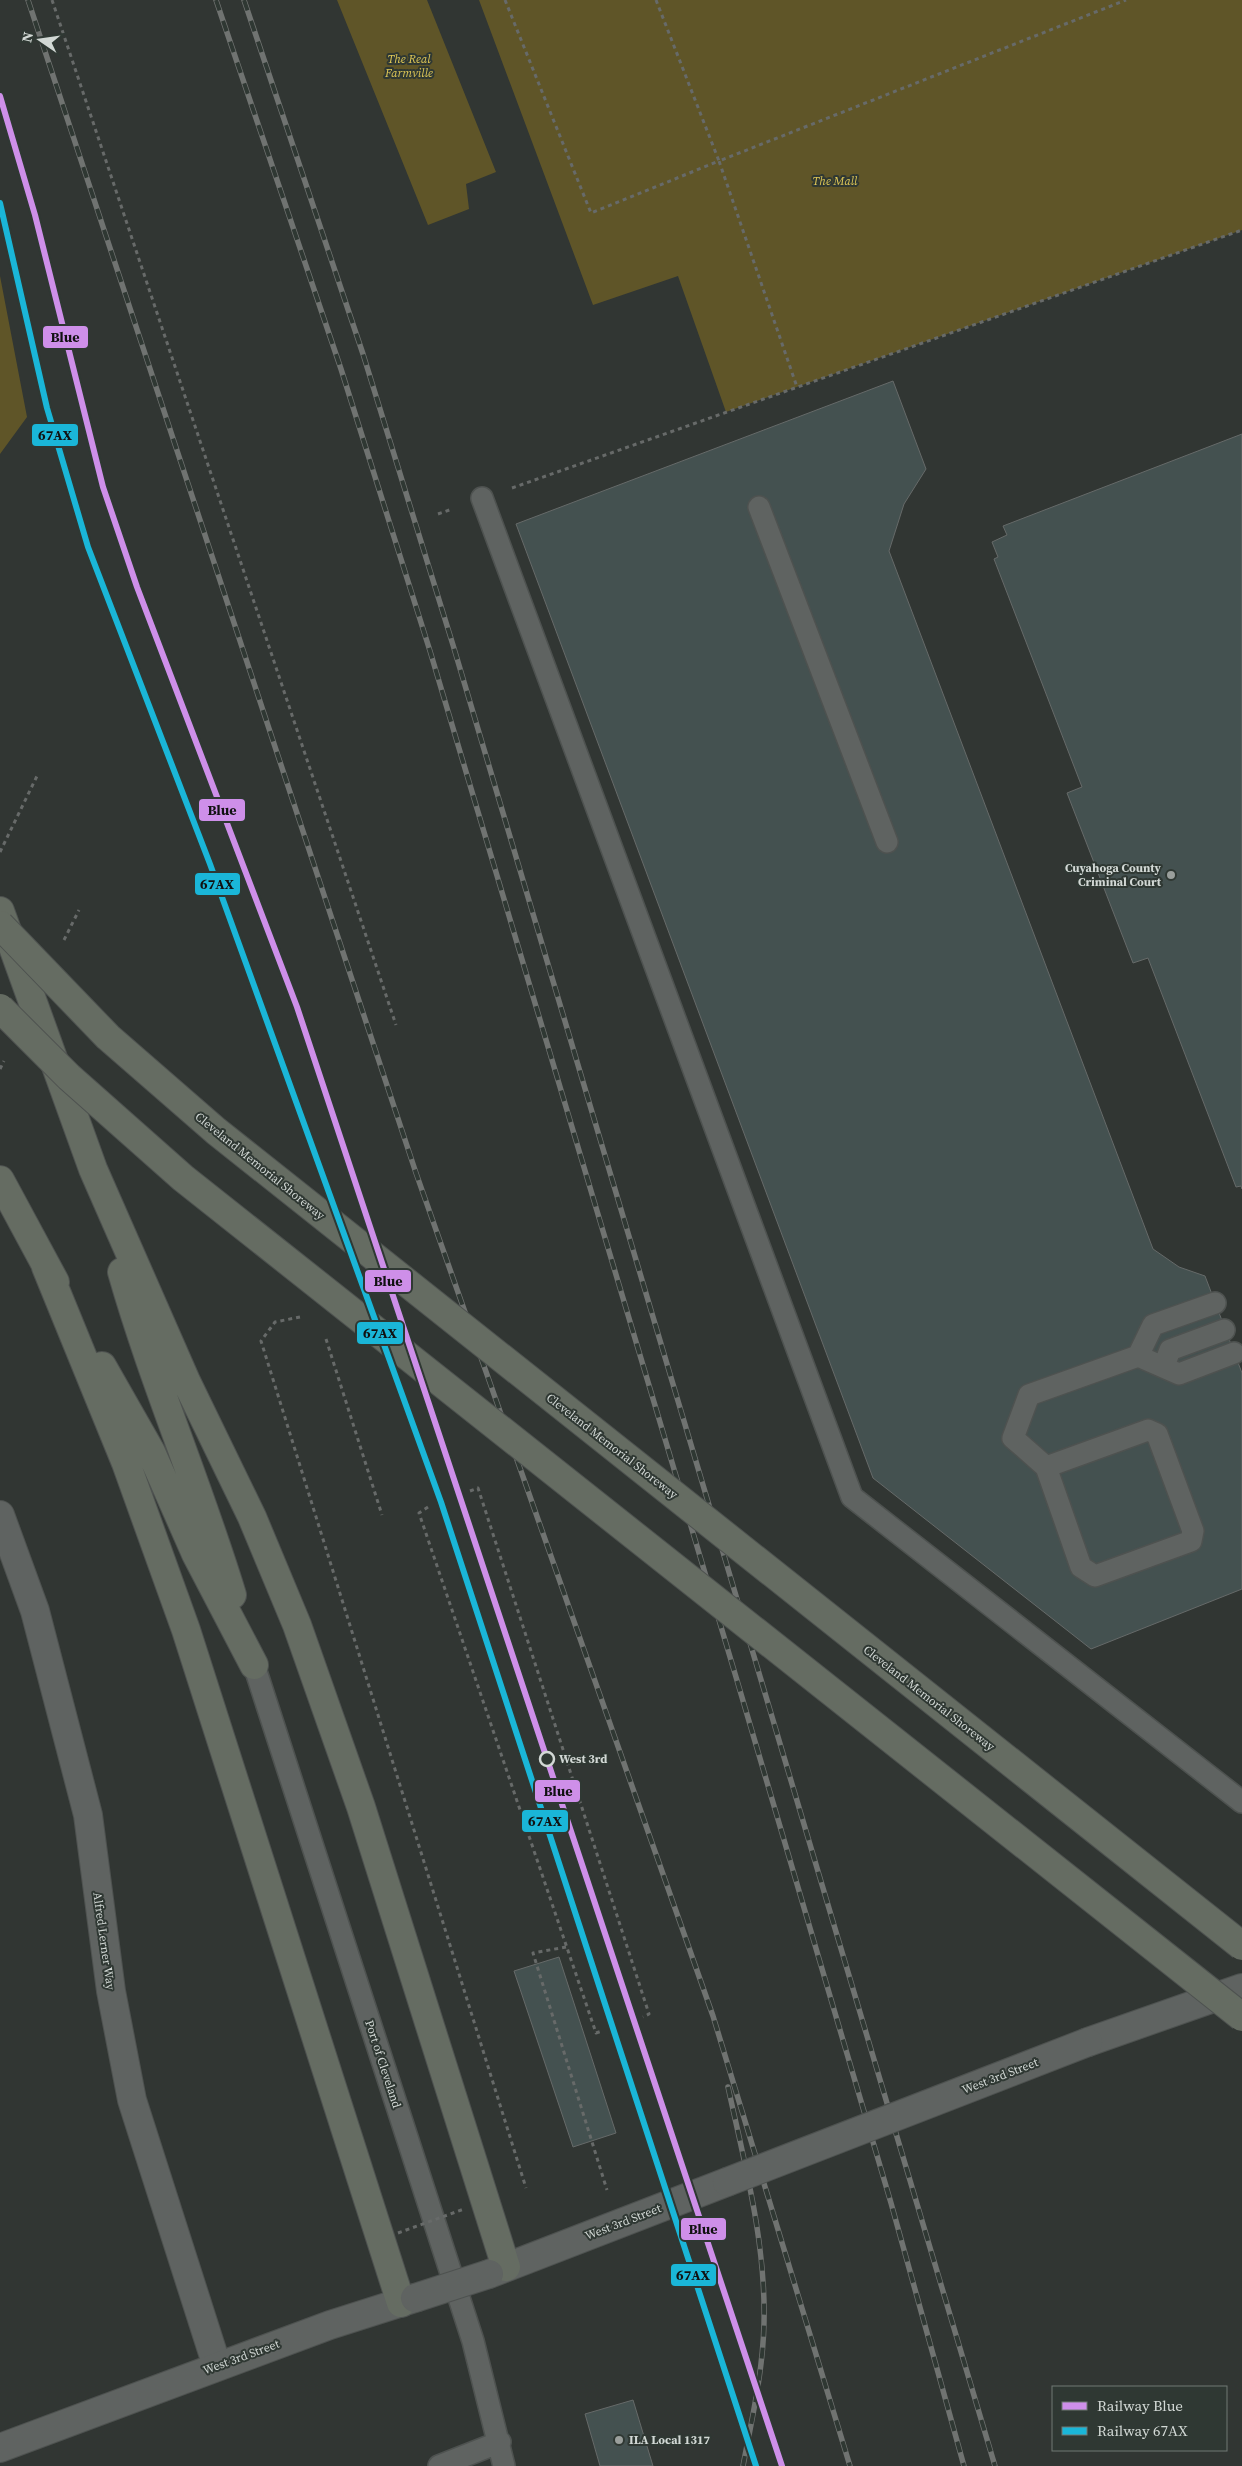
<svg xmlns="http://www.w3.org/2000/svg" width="1242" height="2466" font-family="'Source Serif 4',serif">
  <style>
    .green { fill: #5f5528 }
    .building { fill: #445150; stroke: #666a69 }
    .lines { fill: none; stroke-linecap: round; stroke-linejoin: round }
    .lane-casing { stroke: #4e5250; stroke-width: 24 }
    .street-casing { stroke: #4e5250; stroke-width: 30 }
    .secondary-casing { stroke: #4e5250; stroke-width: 30 }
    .highway-casing { stroke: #4e5250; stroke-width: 30 }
    .path { stroke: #676a69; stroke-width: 3; stroke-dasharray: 4 4; stroke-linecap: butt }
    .lane { stroke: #5f6361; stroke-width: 21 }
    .street { stroke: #5f6361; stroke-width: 28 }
    .secondary { stroke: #5f6361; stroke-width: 28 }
    .highway { stroke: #656c62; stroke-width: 28 }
    .rail-casing { stroke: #707371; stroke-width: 5.5 }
    .rail { stroke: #2f3833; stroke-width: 4; stroke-dasharray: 11; stroke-linecap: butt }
    .secondary-bridge-casing { stroke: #4e5250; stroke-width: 30; stroke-linecap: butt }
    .highway-bridge-casing { stroke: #4e5250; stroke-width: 30; stroke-linecap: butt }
    .path-bridge { stroke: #676a69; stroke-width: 3; stroke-dasharray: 4 4; stroke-linecap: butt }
    .secondary-bridge { stroke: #5f6361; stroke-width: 28 }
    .highway-bridge { stroke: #656c62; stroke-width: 28 }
    .rail-1-casing { stroke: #2f3833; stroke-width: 10 }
    .rail-2-casing { stroke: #2f3833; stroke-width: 10 }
    .rail-1 { stroke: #ce8fe9; stroke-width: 6 }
    .rail-2 { stroke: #1ab6d8; stroke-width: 6 }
    .poi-dot { fill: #9a9f9c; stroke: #2f3833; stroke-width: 2 }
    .stop-dot { fill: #2f3833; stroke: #d2d8d5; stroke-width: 2.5 }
    .labels { text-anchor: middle; stroke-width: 4; stroke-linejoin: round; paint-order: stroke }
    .park-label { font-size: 12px; font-style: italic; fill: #dfc756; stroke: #2f3833 }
    .poi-label { font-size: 12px; font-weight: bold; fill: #d2d8d5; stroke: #2f3833; text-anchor: end }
    .street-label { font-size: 12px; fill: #d2d8d5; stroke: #2f3833 }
    .stop-label { font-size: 12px; font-weight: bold; fill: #d2d8d5; stroke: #2f3833; text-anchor: start }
    .line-badge { stroke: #2f3833; stroke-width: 2 }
    .pale-badge-label { font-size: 14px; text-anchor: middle; font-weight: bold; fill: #111 }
  </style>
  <rect width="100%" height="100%" fill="#313633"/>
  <path class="green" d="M337,0H427L496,172L466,184L469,209L428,225Z
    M479,0H1242V230L726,412L678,276L593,305Z
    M0,276L27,417L0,454Z"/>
  <path class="building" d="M893,381L926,469L904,504L889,551L1153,1249L1179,1267L1205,1276L1242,1373V1589L1091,1649L873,1478L516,524Z
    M1242,434V1189L1241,1186L1236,1187L1148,958L1133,963L1067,793L1082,787L994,559L998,557L992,542L1007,535L1003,526Z
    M559,1957L616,2133L573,2147L514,1971Z
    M633,2400L653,2466H600L585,2414Z"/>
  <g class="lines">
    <g class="lane-casing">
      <path id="lane" d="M482,498L852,1497L1242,1802
        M759,507L887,842
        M1138,1356L1153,1325L1215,1303
        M1164,1366L1170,1350L1224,1330
        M1046,1467L1148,1430L1157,1434L1193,1531L1191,1541L1095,1576L1081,1567L1046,1467L1013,1438L1029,1395L1138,1356L1179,1374L1234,1353
        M254,1665L473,2341L504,2466
        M439,2466L500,2442"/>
    </g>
    <g class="street-casing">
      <path id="street" d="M0,1515L35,1611L88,1815L111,1991L132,2100L217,2366"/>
    </g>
    <g class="secondary-casing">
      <path id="secondary" d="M1088,2042L1242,1988
        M489,2274L727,2182
        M0,2448L330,2325L415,2298"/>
    </g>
    <g class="highway-casing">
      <path id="highway" d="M0,911L93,1169L186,1381L252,1517L297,1625L361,1807L506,2267
        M0,1180L55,1282
        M46,1267L126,1463L186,1630L401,2303
        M122,1272C153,1381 199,1486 232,1595
        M102,1366L151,1452L196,1554L254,1665"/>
    </g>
    <path class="path" d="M52,0L396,1025
      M505,0L591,213L719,161L797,387
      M656,0L719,161L1126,0
      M512,488L1242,230
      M438,514L452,509
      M0,852L38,774
      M64,940L79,910
      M0,1069L4,1061
      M300,1317L275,1322L261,1341L526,2188
      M326,1339L382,1515
      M470,1491L478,1488L649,2014L643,2017
      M428,1507L419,1513L596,2033L602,2031
      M566,1947L533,1953L607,2190"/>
    <use href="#lane" class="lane"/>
    <use href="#street" class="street"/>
    <use href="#secondary" class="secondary"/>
    <use href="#highway" class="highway"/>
    <g class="rail-casing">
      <path id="rail" d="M28,0L416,1173L713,2016L850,2466
        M216,0L341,369L430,651L736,1677L891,2203L964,2466
        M244,0L363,354L453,645L995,2466
        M728,2087C745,2165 766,2243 764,2323C763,2371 752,2419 743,2466"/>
    </g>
    <use href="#rail" class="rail"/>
    <g class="secondary-bridge-casing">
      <path id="secondary-bridge" d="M727,2182L1088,2042
        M415,2298L489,2274"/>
    </g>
    <g class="highway-bridge-casing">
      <path id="highway-bridge" d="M0,925L108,1037L216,1131L1242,1946
        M0,1008L69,1077L183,1178L1242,2017"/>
    </g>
    <path class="path-bridge" d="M398,2233L464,2209"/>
    <use href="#secondary-bridge" class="secondary-bridge"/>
    <use href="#highway-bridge" class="highway-bridge"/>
    <g class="rail-1-casing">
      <path id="rail-1" d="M0,96L35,215L103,487L137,587L297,1007L782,2466"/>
    </g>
    <g class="rail-2-casing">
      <path id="rail-2" d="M0,203L47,408L88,547L210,864L441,1502L756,2466"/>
    </g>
    <use href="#rail-1" class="rail-1"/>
    <use href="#rail-2" class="rail-2"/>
  </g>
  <g class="poi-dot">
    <circle cx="1171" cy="875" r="5"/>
    <circle cx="619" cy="2440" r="5"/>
  </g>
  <circle class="stop-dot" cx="547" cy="1759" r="7"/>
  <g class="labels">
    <g class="park-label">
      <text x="409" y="63">The Real<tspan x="409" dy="14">Farmville</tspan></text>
      <text x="835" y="185">The Mall</text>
    </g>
    <g class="poi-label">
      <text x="1161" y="872">Cuyahoga County<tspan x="1161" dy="14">Criminal Court</tspan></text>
      <text x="629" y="2444" text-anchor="start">ILA Local 1317</text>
    </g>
    <g class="street-label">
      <text transform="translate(260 1166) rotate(39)" y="4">Cleveland Memorial Shoreway</text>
      <text transform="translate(612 1446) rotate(38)" y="4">Cleveland Memorial Shoreway</text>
      <text transform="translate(929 1698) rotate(38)" y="4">Cleveland Memorial Shoreway</text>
      <text transform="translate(104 1941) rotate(82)" y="4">Alfred Lerner Way</text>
      <text transform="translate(383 2064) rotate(72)" y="4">Port of Cleveland</text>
      <text transform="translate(1000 2076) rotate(-21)" y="4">West 3rd Street</text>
      <text transform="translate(623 2222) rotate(-21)" y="4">West 3rd Street</text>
      <text transform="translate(241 2357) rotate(-20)" y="4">West 3rd Street</text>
    </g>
    <g class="stop-label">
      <text x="559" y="1763">West 3rd</text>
    </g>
  </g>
  <g class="line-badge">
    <rect x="42" y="325" width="47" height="24" rx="5" fill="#ce8fe9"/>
    <rect x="31" y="423" width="48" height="24" rx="5" fill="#1ab6d8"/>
    <rect x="198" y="798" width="48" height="24" rx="5" fill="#ce8fe9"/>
    <rect x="194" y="872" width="47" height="24" rx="5" fill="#1ab6d8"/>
    <rect x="364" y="1269" width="48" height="24" rx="5" fill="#ce8fe9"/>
    <rect x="356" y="1321" width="48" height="24" rx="5" fill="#1ab6d8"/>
    <rect x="534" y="1779" width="47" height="24" rx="5" fill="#ce8fe9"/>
    <rect x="521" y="1809" width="48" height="24" rx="5" fill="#1ab6d8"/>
    <rect x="680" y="2217" width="47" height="24" rx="5" fill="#ce8fe9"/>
    <rect x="670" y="2263" width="47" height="24" rx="5" fill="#1ab6d8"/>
  </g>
  <g class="pale-badge-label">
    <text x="65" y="342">Blue</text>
    <text x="55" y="440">67AX</text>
    <text x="222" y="815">Blue</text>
    <text x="217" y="889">67AX</text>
    <text x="388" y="1286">Blue</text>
    <text x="380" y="1338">67AX</text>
    <text x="558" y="1796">Blue</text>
    <text x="545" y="1826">67AX</text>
    <text x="703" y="2234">Blue</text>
    <text x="693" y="2280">67AX</text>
  </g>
  <rect x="1052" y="2386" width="175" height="65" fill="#2f3833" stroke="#707874"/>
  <rect x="1062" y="2402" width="25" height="8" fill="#ce8fe9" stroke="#707874"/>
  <text x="1097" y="2411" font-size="15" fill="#d2d8d5">Railway Blue</text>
  <rect x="1062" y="2427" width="25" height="8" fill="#1ab6d8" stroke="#707874"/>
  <text x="1097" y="2436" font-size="15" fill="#d2d8d5">Railway 67AX</text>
  <g transform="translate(40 40) rotate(283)" stroke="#2f3833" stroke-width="4" paint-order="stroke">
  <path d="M0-4L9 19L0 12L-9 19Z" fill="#d2d8d5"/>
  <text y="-8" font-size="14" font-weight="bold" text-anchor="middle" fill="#d2d8d5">N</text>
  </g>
</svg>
